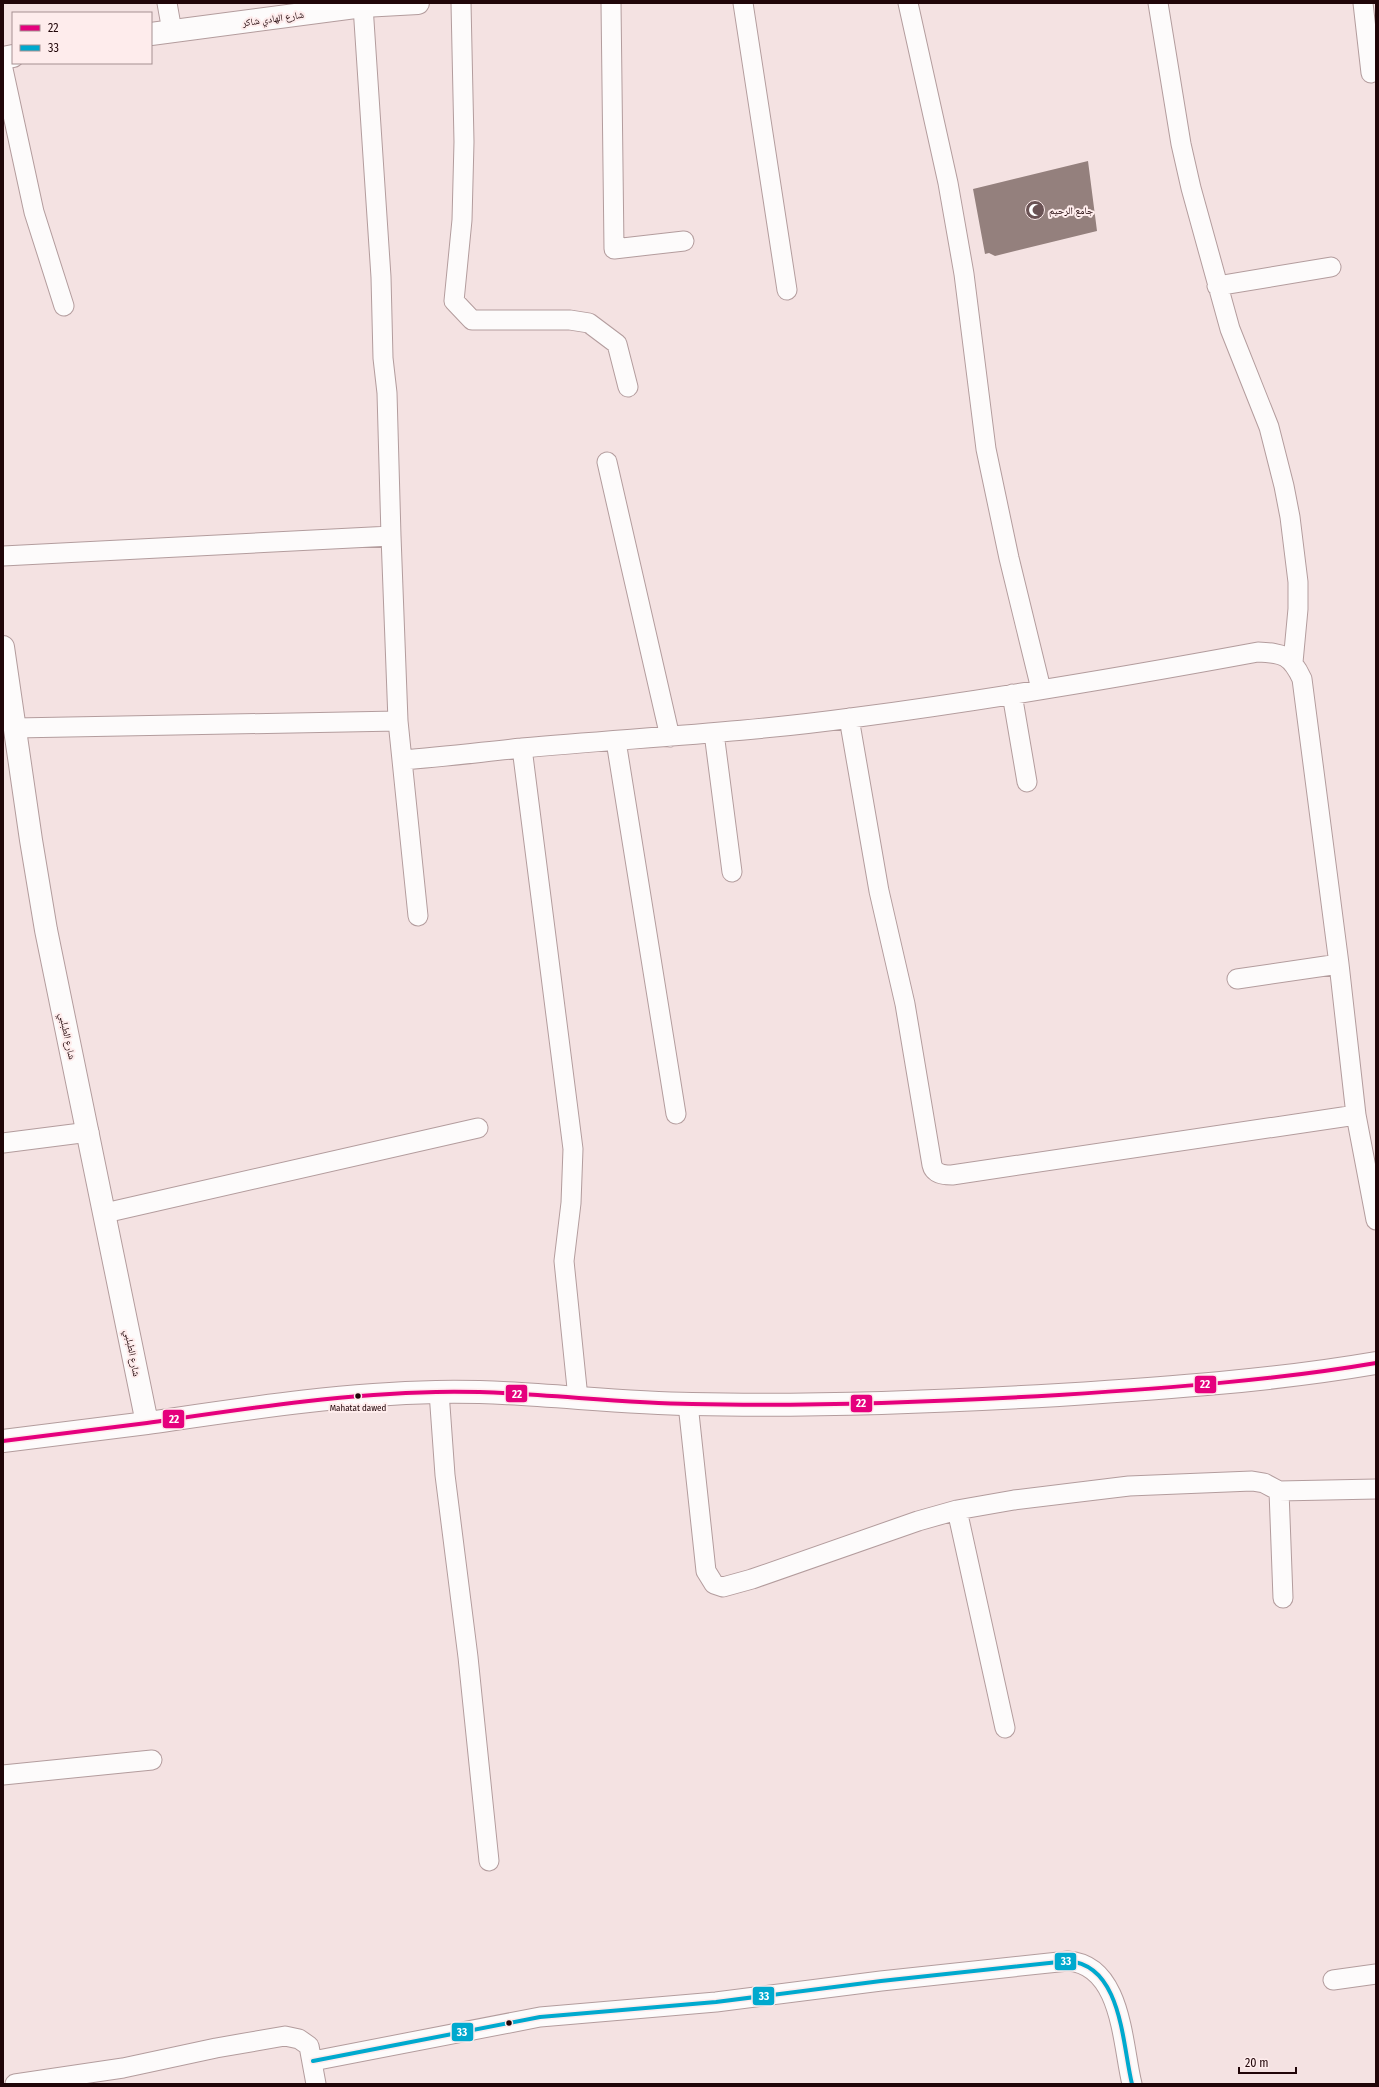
<svg xmlns="http://www.w3.org/2000/svg" width="1379" height="2087" font-family="'Fira Sans Condensed','Noto Naskh Arabic',sans-serif">
  <style>
    .building { fill: #94807d }
    .lines { fill: none; stroke-linecap: round; stroke-linejoin: round }
    .minor-casing { stroke: #b39c9d; stroke-width: 21 }
    .tertiary-casing { stroke: #b39c9d; stroke-width: 24 }
    .minor { stroke: #fdfbfb; stroke-width: 19 }
    .tertiary { stroke: #fdfbfb; stroke-width: 22 }
    .bus-1-casing { stroke: #feecec; stroke-width: 7 }
    .bus-2-casing { stroke: #feecec; stroke-width: 7 }
    .bus-1 { stroke: #e5007d; stroke-width: 4 }
    .bus-2 { stroke: #00a9ce; stroke-width: 4 }
    .bus-dot { fill: #200508; stroke: #feecec; stroke-width: 1.5 }
    .labels { text-anchor: middle; stroke-width: 4; stroke-linejoin: round; paint-order: stroke }
    .bus-label { font-size: 9px; fill: #200508; stroke: #feecec }
    .street-label { font-size: 10px; fill: #200508; stroke: #feecec }
    .poi-label { font-size: 10px; fill: #200508; stroke: #feecec; text-anchor: start }
    .line-badge { stroke: #feecec; stroke-width: 1.5 }
    .badge-label { font-size: 11px; text-anchor: middle; font-weight: bold; fill: #fff }
  </style>
  <rect width="100%" height="100%" fill="#f4e2e2"/>
  <path class="building" d="M1088,161L1097,231L995,256L989,253L985,254L973,189Z"/>
  <g class="lines">
    <g class="minor-casing">
      <path id="minor" d="M167,3L172,31
        M461,3L464,142L462,220L454,301L472,320H570L589,323L617,344L628,387
        M611,3L614,249L684,241
        M743,3L787,290
        M908,3L948,183L964,274L986,449L1009,558L1041,689
        M1158,3L1181,144L1191,188L1230,329L1269,427L1284,486L1290,517L1298,582V609L1293,662
        M1363,3L1371,73
        M3,69L34,212L64,306
        M1217,286L1331,267
        M607,462L670,737
        M391,536L398,721
        M3,556L391,536L387,393L383,358L381,277L363,6
        M1012,694L1027,782
        M849,718L879,891L905,1004L932,1165C934,1174 943,1175 952,1175L1356,1115
        M15,728L398,721L418,916
        M714,733L732,872
        M616,741L676,1114
        M522,748L573,1149L571,1203L564,1261L578,1398
        M402,760C442,757 482,752 522,748C632,738 742,733 851,718C987,700 1123,677 1258,652C1283,653 1291,655 1302,679L1339,964L1356,1115L1376,1220
        M1237,979L1339,964
        M3,1143L89,1132
        M105,1213L478,1128
        M439,1392L445,1475L468,1657L489,1861
        M688,1404L706,1571L714,1584L723,1587L752,1579L918,1521L957,1510L1014,1500L1129,1486L1252,1481L1264,1483L1279,1491L1376,1489
        M1279,1491L1283,1598
        M957,1510L1005,1728
        M3,1775L152,1760
        M1333,1980L1376,1974
        M313,2061L540,2017L716,2002L881,1981L1068,1961C1122,1965 1122,2043 1132,2084
        M15,2084L123,2068L216,2048L285,2036L299,2039L309,2046L316,2084"/>
    </g>
    <g class="tertiary-casing">
      <path id="tertiary" d="M151,34L363,6L418,3
        M3,58L13,56
        M3,647L31,840L46,930L147,1423
        M3,1441C51,1435 99,1429 147,1423C244,1409 339,1394 436,1392C522,1390 607,1403 692,1404C815,1407 937,1402 1059,1395C1165,1388 1271,1381 1376,1363"/>
    </g>
    <use href="#minor" class="minor"/>
    <use href="#tertiary" class="tertiary"/>
    <g class="bus-1-casing">
      <path id="bus-1" d="M3,1441C51,1435 99,1429 147,1423C244,1409 339,1394 436,1392C522,1390 607,1403 692,1404C815,1407 937,1402 1059,1395C1165,1388 1271,1381 1376,1363"/>
    </g>
    <g class="bus-2-casing">
      <path id="bus-2" d="M313,2061L540,2017L716,2002L881,1981L1068,1961C1122,1965 1122,2043 1132,2084"/>
    </g>
    <use href="#bus-1" class="bus-1"/>
    <use href="#bus-2" class="bus-2"/>
  </g>
  <defs>
    <g id="mosque-disc" transform="scale(1)"><circle r="9.5" fill="#6a5254" stroke="#feecec"/><path d="M3.5-4.9A6 6 0 1 0 3.5 4.9A5 5 0 1 1 3.5-4.9Z" fill="#fff"/></g>
  </defs>
  <g fill-rule="evenodd">
    <use href="#mosque-disc" x="1035" y="210"/>
  </g>
  <g class="bus-dot">
    <circle cx="358" cy="1396" r="3.5"/>
    <circle cx="509" cy="2023" r="3.5"/>
  </g>
  <g class="labels">
    <g class="bus-label">
      <text x="358" y="1411">Mahatat dawed</text>
    </g>
    <g class="street-label">
      <text transform="translate(273 18) rotate(-8)" y="4">شارع الهادي شاكر</text>
      <text transform="translate(68 1036) rotate(78)" y="4">شارع الطبلبي</text>
      <text transform="translate(133 1353) rotate(79)" y="4">شارع الطبلبي</text>
    </g>
    <g class="poi-label">
      <text x="1049" y="214">جامع الرحيم</text>
    </g>
  </g>
  <g class="line-badge">
    <rect x="1194" y="1375" width="23" height="19" rx="4" fill="#e5007d"/>
    <rect x="505" y="1384" width="23" height="19" rx="4" fill="#e5007d"/>
    <rect x="850" y="1394" width="23" height="19" rx="4" fill="#e5007d"/>
    <rect x="162" y="1409" width="23" height="20" rx="4" fill="#e5007d"/>
    <rect x="1054" y="1952" width="23" height="19" rx="4" fill="#00a9ce"/>
    <rect x="752" y="1986" width="23" height="20" rx="4" fill="#00a9ce"/>
    <rect x="451" y="2022" width="23" height="20" rx="4" fill="#00a9ce"/>
  </g>
  <g class="badge-label">
    <text x="1205" y="1388">22</text>
    <text x="517" y="1398">22</text>
    <text x="861" y="1407">22</text>
    <text x="174" y="1423">22</text>
    <text x="1066" y="1965">33</text>
    <text x="764" y="2000">33</text>
    <text x="462" y="2036">33</text>
  </g>
  <rect width="1379" height="2087" fill="none" stroke="#200508" stroke-width="8"/>
  <rect x="12" y="12" width="140" height="52" fill="#feecec" stroke="#a59091"/>
  <rect x="20" y="25" width="20" height="6" fill="#e5007d" stroke="#a59091"/>
  <text x="48" y="32" font-size="12" fill="#200508">22</text>
  <rect x="20" y="45" width="20" height="6" fill="#00a9ce" stroke="#a59091"/>
  <text x="48" y="52" font-size="12" fill="#200508">33</text>
  <path d="M1239 2067v6h57v-6" fill="none" stroke="#200508" stroke-width="2"/>
  <text x="1245" y="2067" font-size="12" fill="#200508" stroke="#feecec" stroke-width="3" paint-order="stroke">20 m</text>
</svg>
